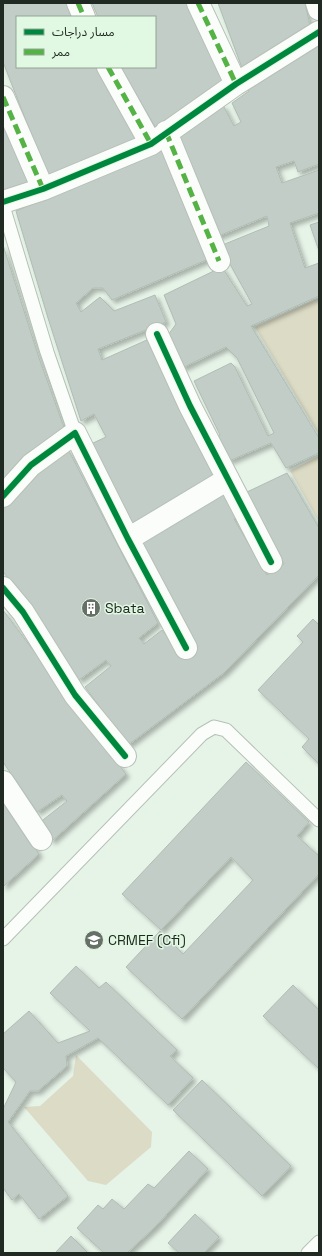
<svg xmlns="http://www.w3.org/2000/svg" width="322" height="1256" font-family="'Space Grotesk','Noto Sans Arabic',sans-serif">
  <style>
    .green { fill: #dcdbc5 }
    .building { fill: #c1cdc6; stroke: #b0bdb5; filter: url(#shadow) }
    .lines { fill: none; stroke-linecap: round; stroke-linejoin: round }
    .lane-casing { stroke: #b6c0b7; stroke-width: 15 }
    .street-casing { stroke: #b6c0b7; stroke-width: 24 }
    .lane { stroke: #fbfdfb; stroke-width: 13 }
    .street { stroke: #fbfdfb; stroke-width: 22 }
    .quiet { stroke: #55b245; stroke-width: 5; stroke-dasharray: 10 5; stroke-linecap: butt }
    .cycleway-casing { stroke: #e1f8e2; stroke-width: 8 }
    .cycleway { stroke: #00873e; stroke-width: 6 }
    .labels { text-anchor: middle; stroke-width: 3; stroke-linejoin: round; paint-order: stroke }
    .poi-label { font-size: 14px; fill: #212a22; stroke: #e1f8e2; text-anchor: start }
  </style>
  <defs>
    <filter id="shadow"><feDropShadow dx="3.5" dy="3.5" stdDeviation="2" flood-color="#0004"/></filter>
  </defs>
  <rect width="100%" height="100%" fill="#e6f3e7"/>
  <path class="green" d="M319,298V435L255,327Z
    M319,456V522L290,471Z
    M76,1055L152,1132L151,1147L106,1185L88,1181L24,1107L40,1106L73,1076Z"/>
  <path class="building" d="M3,3H70L76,17H17V67H97L137,137L118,148L48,177L3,62Z
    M92,3H194L226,82L157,130L120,67H155V17H98Z
    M218,3H305L310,26L242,68Z
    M319,46V164L298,172L294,161L276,167L282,183L319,170V213L290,223L305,268L319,263V296L251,326L319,438V453L286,468L271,443L229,461L217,437L220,435L194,381L231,363L235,367L268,436L274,433L237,358L226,347L182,368L168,335L176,324L164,295L222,267L247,306L252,304L220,246L269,226L267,216L216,237L175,136L223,105L234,126L241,122L232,103L249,91L247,88Z
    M3,118L31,185L3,194Z
    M164,147L211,258L112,300L103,288H93L76,303L81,312L100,297L114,311L155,295L166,322L98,349L102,360L149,339L216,476L132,527L91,444L106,437L94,414L81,421L48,318L16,211Z
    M319,222V251L310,225Z
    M3,245L39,358L65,430L26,454L3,479Z
    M68,449L158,623L139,638L144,644L162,630L184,658L198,647L139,540L223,488L240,516L234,519L267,575L284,564L247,492L287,473L319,528V575L225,672L128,745L85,687L111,666L106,660L79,680L21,593L3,572V508L20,487L40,469Z
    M3,610L126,774L52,841L39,823L67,801L62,795L37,812L3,762Z
    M313,619L319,625V764L302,747L309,739L258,690L303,642L297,636Z
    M246,762L309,822L297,836L319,856V874L182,1019L126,967L160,931L183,954L253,880L231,857L161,930L122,894Z
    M3,798L39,854L3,887Z
    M76,966L99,988L106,982L177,1050L170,1056L193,1078L168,1105L98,1038L66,1056L67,1066L38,1091H30L8,1122L68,1196L39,1219L19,1194L12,1200L3,1188V1109L16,1082L3,1068V1034L29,1011L58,1043L90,1031L50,993Z
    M293,985L319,1010V1069L263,1016Z
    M202,1080L291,1166L262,1196L173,1110Z
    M189,1151L208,1169L156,1226L127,1253H104L77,1228L98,1205L103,1209L112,1199L124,1209L148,1184L154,1188Z
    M195,1214L219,1237L204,1253H179L168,1243Z
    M71,1236L88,1253H55Z"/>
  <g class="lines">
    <g class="lane-casing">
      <path id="lane" d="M3,206L47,352L75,433
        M3,939L202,734L214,727L226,730L319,820
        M308,1253L319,1242"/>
    </g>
    <g class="street-casing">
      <path id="street" d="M78,3L84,17
        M198,3L236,84
        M317,3L319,9
        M108,67L151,144
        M3,97L43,189
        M166,132L219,261
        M3,202L43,189L151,144L236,84L319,32
        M157,334L190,406L271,562
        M3,496L31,465L75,433L128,539L186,648
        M128,539L228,479
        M3,588L23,612L75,695L125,756
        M3,782L41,839"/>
    </g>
    <use href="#lane" class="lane"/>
    <use href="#street" class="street"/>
    <path class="quiet" d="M78,3L84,17
      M198,3L236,84
      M108,67L151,144
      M3,97L43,189
      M166,132L219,261"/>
    <g class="cycleway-casing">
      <path id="cycleway" d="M3,202L43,189L151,144L236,84L319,32
        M157,334L190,406L271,562
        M3,496L31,465L75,433L128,539L186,648
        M3,588L23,612L75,695L125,756"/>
    </g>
    <use href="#cycleway" class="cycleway"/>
  </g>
  <defs>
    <g id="building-disc" transform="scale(1)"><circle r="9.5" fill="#667067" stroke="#e1f8e2"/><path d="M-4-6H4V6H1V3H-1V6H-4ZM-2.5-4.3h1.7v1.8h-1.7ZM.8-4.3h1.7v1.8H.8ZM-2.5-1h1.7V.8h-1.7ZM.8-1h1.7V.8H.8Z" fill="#fff"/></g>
    <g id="university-disc" transform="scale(1)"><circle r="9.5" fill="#667067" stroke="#e1f8e2"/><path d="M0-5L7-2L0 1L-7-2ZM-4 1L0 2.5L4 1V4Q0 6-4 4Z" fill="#fff"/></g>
  </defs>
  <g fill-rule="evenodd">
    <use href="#building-disc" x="91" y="608"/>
    <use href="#university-disc" x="94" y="940"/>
  </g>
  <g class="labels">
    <g class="poi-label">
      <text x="105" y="613">Sbata</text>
      <text x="108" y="945">CRMEF (Cfi)</text>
    </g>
  </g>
  <rect width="322" height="1256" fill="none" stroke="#212a22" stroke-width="8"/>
  <rect x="16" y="16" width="140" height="52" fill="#e1f8e2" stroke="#94a695"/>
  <rect x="24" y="29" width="20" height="6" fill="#00873e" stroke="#94a695"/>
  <text x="52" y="36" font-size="12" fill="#212a22">مسار دراجات</text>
  <rect x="24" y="49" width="20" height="6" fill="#55b245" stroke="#94a695"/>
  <text x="52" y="56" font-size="12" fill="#212a22">ممر</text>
</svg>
